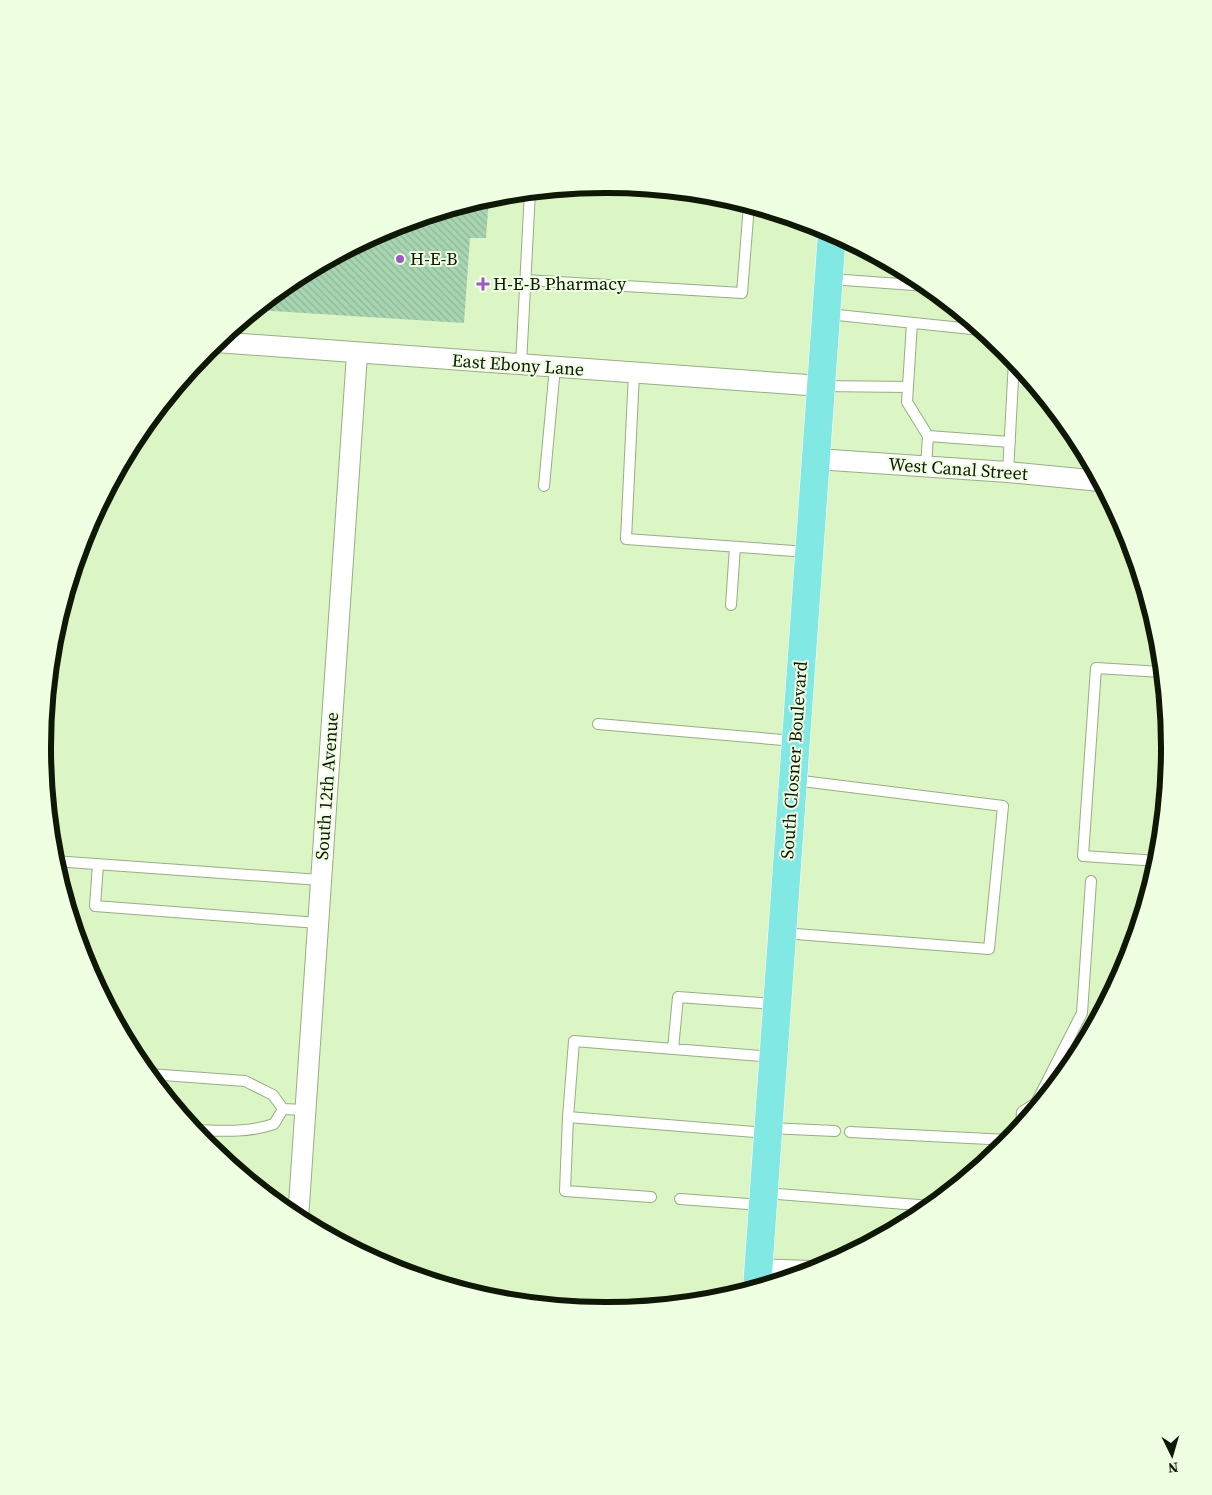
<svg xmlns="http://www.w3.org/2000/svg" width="1212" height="1495" font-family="'Source Serif 4',serif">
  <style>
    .building { fill: url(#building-back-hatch) }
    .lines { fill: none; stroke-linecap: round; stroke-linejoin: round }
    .service-casing { stroke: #96af81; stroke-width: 12 }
    .minor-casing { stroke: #96af81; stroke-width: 22 }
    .primary-casing { stroke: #fff; stroke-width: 29 }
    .service { stroke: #fff; stroke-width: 10 }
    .minor { stroke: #fff; stroke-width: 20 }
    .primary { stroke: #82e8e4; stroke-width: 28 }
    .poi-dot { fill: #9f57cb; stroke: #efffe2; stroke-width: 2 }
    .labels { text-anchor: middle; stroke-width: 4; stroke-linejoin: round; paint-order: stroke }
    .poi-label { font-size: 18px; fill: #0f1707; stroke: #efffe2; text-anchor: start }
    .street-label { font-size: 18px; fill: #0f1707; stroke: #efffe2 }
    .rim { fill: none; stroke: #0f1707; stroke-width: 6 }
  </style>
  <defs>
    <pattern id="building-back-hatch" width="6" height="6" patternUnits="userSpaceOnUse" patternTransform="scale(1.25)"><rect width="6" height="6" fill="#a7d5b1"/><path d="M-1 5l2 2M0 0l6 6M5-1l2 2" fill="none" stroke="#8fb697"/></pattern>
  </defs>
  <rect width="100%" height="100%" fill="#dbf5c5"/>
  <path class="building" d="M489,197L486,238H470L464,323L256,310L293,279L391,227Z"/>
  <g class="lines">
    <g class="service-casing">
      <path id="service" d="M830,279L928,286
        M525,280L742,293L749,205
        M828,314L981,330
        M912,323L907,402L928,436L1010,442
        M521,365L530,191
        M634,373L626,539L808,552
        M822,386L907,387
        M926,467L928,436
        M1008,472L1014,361
        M544,486L555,367
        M731,605L735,547
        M598,724L795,741
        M54,861L320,880
        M1158,861L1083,856L1096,668L1162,672
        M98,864L95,906L318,923
        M783,933L989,949L1003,806L794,780
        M673,1049L678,997L776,1004
        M149,1074L245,1081L273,1095L283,1109L306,1110
        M568,1117L565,1191L651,1197
        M1021,1126L1022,1112L1036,1103L1082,1013L1091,881
        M769,1128L835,1131
        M194,1130C223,1131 247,1133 274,1124L283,1109
        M850,1132L1009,1140
        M767,1133L568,1117L574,1041L772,1057
        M765,1193L931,1206
        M680,1199L761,1205"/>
    </g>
    <g class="minor-casing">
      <path id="minor" d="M216,342L821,386
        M816,459L1008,472L1100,481
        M298,1219L357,354
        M758,1269L811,1271"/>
    </g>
    <g class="primary-casing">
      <path id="primary" d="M757,1288L832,232"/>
    </g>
    <use href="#service" class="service"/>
    <use href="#minor" class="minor"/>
    <use href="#primary" class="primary"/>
  </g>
  <g class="poi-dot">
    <circle cx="400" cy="259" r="5"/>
    <path d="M480.5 276.5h5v5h5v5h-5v5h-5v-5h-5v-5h5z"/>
  </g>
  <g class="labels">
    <g class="poi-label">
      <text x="410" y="265">H-E-B</text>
      <text x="493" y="290">H-E-B Pharmacy</text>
    </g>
    <g class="street-label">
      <text transform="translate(518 365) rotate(4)" y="6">East Ebony Lane</text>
      <text transform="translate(958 469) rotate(4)" y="6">West Canal Street</text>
      <text transform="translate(794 760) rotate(-86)" y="6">South Closner Boulevard</text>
      <text transform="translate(327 786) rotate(-86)" y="6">South 12th Avenue</text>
    </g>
  </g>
  <path d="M0 0H1212V1495H0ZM605 193H607A554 554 0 0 1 1161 747V748A554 554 0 0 1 607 1302H605A554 554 0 0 1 51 748V747A554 554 0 0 1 605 193Z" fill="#efffe2" fill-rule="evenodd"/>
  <path class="rim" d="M605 193H607A554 554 0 0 1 1161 747V748A554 554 0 0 1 607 1302H605A554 554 0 0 1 51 748V747A554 554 0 0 1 605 193Z"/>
  <g transform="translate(1172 1455) rotate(175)" stroke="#efffe2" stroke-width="4" paint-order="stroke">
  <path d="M0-4L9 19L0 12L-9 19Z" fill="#0f1707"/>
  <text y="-8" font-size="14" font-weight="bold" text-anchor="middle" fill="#0f1707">N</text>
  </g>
</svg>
